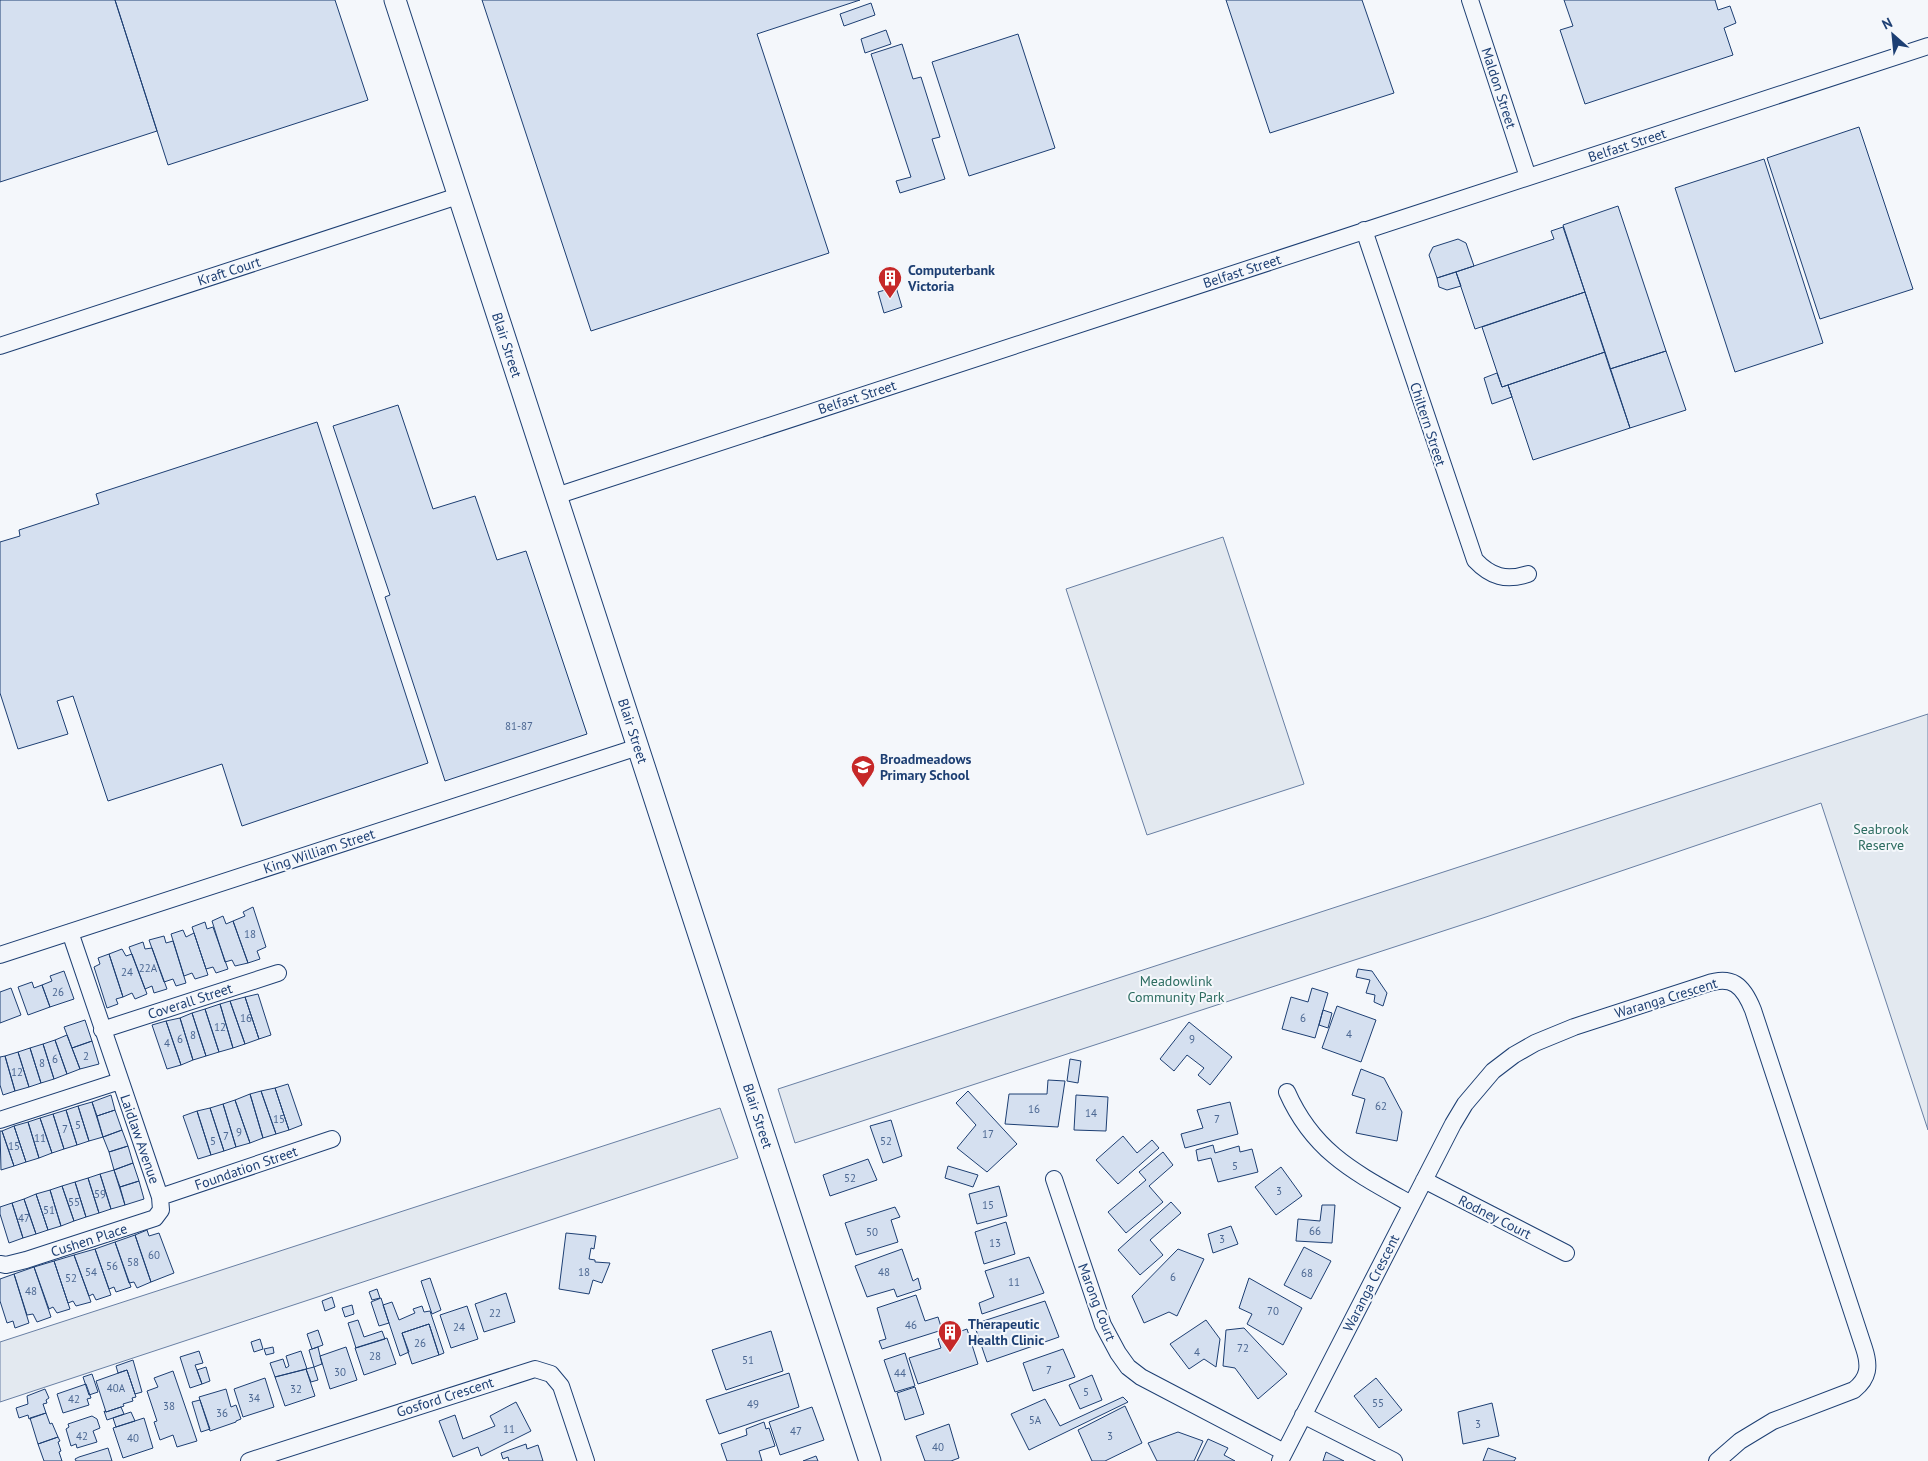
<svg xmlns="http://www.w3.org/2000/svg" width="1928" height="1461" font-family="'PT Sans',sans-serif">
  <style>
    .green { fill: #e3e9f0; stroke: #687fa3 }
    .building { fill: #d5e0f0; stroke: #1d3f73 }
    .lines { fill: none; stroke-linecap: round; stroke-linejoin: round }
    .minor-casing { stroke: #1d3f73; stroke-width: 18 }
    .tertiary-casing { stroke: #1d3f73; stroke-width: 23 }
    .minor { stroke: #f4f7fb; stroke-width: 16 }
    .tertiary { stroke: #f4f7fb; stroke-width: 21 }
    .labels { text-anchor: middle; stroke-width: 4; stroke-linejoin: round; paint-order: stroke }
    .number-label { font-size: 11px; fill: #4b6792 }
    .street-label { font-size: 14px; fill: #1d3f73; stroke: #f4f7fb }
    .poi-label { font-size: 14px; font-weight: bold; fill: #1d3f73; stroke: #f4f7fb; text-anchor: start }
    .park-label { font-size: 14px; fill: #2c6c60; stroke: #f4f7fb }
  </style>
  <rect width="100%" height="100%" fill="#f4f7fb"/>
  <path class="green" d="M1223,537L1304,784L1147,835L1066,589Z
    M1928,714V1130L1821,803L1486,917L795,1143L778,1089Z
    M720,1108L738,1158L0,1402V1342Z"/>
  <path class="building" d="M0,0H115L157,131L0,182Z
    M115,0H335L368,100L168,165Z
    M482,0H860L757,34L829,253L591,331Z
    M1226,0H1362L1394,93L1270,133Z
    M1564,0H1715L1718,10L1730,6L1736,23L1724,28L1733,55L1585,104L1560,30L1573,26Z
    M871,3L875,15L844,26L840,14Z
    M886,30L891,44L865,53L861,39Z
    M1018,34L1055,148L969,176L932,62Z
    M902,44L913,79L921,77L940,137L932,139L945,179L900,193L896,181L911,177L871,54Z
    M1859,127L1913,289L1820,319L1767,158Z
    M1764,159L1823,343L1735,372L1675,188Z
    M1618,206L1666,351L1610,369L1563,225Z
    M1563,227L1585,292L1475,329L1456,272L1554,239L1551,231Z
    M1458,239L1466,243L1474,266L1437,278L1429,255L1433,247Z
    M1456,272L1461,286L1447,290L1439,287L1437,278Z
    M896,287L902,307L884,313L878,292Z
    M1585,292L1605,352L1502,387L1482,327Z
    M1666,351L1686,410L1630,428L1610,369Z
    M1605,352L1630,428L1533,460L1508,385Z
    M1497,373L1502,387L1508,385L1512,397L1492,404L1484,378Z
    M398,405L433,509L475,496L497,560L526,551L587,734L445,781L385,597L390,595L333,426Z
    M317,422L428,763L242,826L222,764L108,801L73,696L57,701L68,734L18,749L0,693V542L20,536L19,530L99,504L96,494Z
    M253,907L266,947L257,951L260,959L248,963L233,921L245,916L243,912Z
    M223,916L226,924L233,921L248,963L235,966L232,960L225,962L212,921Z
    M205,922L207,929L213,927L228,969L216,973L213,967L206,969L192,927Z
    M183,930L186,937L194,933L208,975L195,979L192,973L184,976L171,934Z
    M164,936L166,943L173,941L186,983L176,986L173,979L164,982L149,940Z
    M143,942L145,949L152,948L167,989L154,993L152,986L145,989L129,947Z
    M122,949L126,956L132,954L147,994L135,999L132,993L123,997L109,954Z
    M109,954L123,997L116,999L118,1004L107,1008L94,967L100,964L98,958Z
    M1358,969L1372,971L1387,993L1383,1006L1374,1002L1375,995L1366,993L1370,980L1356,977Z
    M64,971L74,999L50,1007L42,985L52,981L50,976Z
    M32,982L34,988L42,985L50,1007L28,1015L18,987Z
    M11,988L21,1015L0,1023V992Z
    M1312,988L1328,993L1315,1038L1282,1029L1291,997L1308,1002Z
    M258,994L271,1035L259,1039L245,997Z
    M245,997L259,1039L245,1044L230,1001Z
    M230,1001L245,1044L233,1048L220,1004Z
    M220,1004L233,1048L219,1052L205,1009Z
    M1337,1006L1376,1020L1361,1062L1322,1048Z
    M205,1009L219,1052L206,1056L192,1013Z
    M1323,1010L1332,1013L1328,1028L1319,1025Z
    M192,1013L206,1056L193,1060L180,1018Z
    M180,1018L193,1060L181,1065L166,1021Z
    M85,1020L92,1041L72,1048L64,1027Z
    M166,1021L181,1065L167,1069L152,1025Z
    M1189,1022L1232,1057L1210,1085L1198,1075L1204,1068L1187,1055L1174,1071L1160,1059Z
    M67,1035L80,1069L67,1074L55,1040Z
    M55,1040L67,1074L54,1079L43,1044Z
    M92,1041L99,1064L80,1069L72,1048Z
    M43,1044L54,1079L41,1083L30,1048Z
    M30,1048L41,1083L29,1087L18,1052Z
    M18,1052L29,1087L15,1091L5,1056Z
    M5,1056L15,1091L3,1095L0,1085V1057Z
    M1070,1059L1081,1061L1078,1083L1067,1081Z
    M1361,1069L1384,1078L1402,1112L1397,1141L1356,1133L1365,1099L1352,1095Z
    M1048,1080L1065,1081L1058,1127L1005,1124L1009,1094H1047Z
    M288,1084L302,1125L289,1130L275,1088Z
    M275,1088L289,1130L276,1134L261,1091Z
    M261,1091L276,1134L263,1138L250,1094Z
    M968,1091L1017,1144L987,1172L957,1148L976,1125L956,1103Z
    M250,1094L263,1138L250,1143L235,1100Z
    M111,1095L115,1110L97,1116L92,1102Z
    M1076,1095L1108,1097L1106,1131L1074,1130Z
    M235,1100L250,1143L236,1147L223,1104Z
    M92,1102L103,1137L89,1141L78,1106Z
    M1230,1102L1238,1134L1185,1148L1181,1134L1203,1128L1197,1110Z
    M223,1104L236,1147L224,1151L210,1108Z
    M78,1106L89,1141L77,1145L66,1110Z
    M210,1108L224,1151L211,1155L197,1111Z
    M66,1110L77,1145L64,1149L53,1114Z
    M115,1110L122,1130L103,1137L97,1116Z
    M197,1111L211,1155L198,1159L183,1116Z
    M53,1114L64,1149L52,1153L40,1118Z
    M40,1118L52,1153L39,1158L28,1122Z
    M891,1120L902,1156L883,1163L870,1126Z
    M28,1122L39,1158L26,1162L14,1126Z
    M14,1126L26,1162L14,1166L2,1131Z
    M122,1130L128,1146L109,1152L103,1137Z
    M0,1131H2L14,1166L1,1170Z
    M1123,1136L1137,1153L1152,1140L1159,1148L1118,1184L1096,1160Z
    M1213,1145L1215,1153L1239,1146L1240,1152L1252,1149L1258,1172L1218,1182L1211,1158L1198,1161L1196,1150Z
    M128,1146L133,1163L114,1170L109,1152Z
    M1163,1152L1173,1165L1149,1186L1163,1202L1126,1233L1108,1212L1146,1180L1139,1172Z
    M868,1159L877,1180L830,1196L823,1175Z
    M133,1163L139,1181L120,1187L114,1170Z
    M948,1166L978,1175L973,1187L945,1178Z
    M1281,1167L1302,1196L1276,1215L1255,1187Z
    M114,1170L125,1205L111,1209L100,1174Z
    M100,1174L111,1209L99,1213L88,1178Z
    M88,1178L99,1213L86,1217L75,1182Z
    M139,1181L144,1199L125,1205L120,1187Z
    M75,1182L86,1217L74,1221L62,1186Z
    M62,1186L74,1221L61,1226L50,1190Z
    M999,1186L1007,1216L977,1224L969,1194Z
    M50,1190L61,1226L48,1230L36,1194Z
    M36,1194L48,1230L36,1234L24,1199Z
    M24,1199L36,1234L23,1238L12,1203Z
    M1171,1202L1181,1213L1150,1240L1163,1255L1140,1275L1118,1250Z
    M12,1203L23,1238L9,1243L0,1214V1207Z
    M1322,1205H1335L1332,1243L1296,1241L1298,1219L1320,1221Z
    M895,1207L900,1217L891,1220L898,1242L856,1255L845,1223Z
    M1006,1222L1015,1254L984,1264L975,1232Z
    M1231,1226L1238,1244L1213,1253L1208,1234Z
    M147,1230L149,1236L159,1233L174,1273L151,1282L135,1235Z
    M566,1233L596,1236L594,1249L591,1248L589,1259L595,1260V1262L610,1263L602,1283L593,1280L589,1294L559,1289Z
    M135,1235L151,1282L137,1288L134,1282L129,1283L115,1242Z
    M115,1242L131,1287L116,1292L114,1287L109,1289L95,1249Z
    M1304,1247L1331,1261L1311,1299L1284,1285Z
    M95,1249L111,1295L96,1300L93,1294L89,1296L74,1255Z
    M902,1249L913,1281L918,1278L921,1289L897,1297L894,1289L867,1297L855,1266Z
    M1178,1249L1204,1259L1177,1316L1169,1312L1144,1323L1132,1296Z
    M74,1255L91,1302L76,1306L73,1301L68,1303L54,1261Z
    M1029,1257L1044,1293L982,1314L979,1303L994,1297L985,1271Z
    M54,1261L70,1309L57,1313L53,1307L49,1309L34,1267Z
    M34,1267L51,1317L37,1322L33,1314L27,1315L14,1274Z
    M14,1274L29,1323L15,1328L13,1321L7,1323L0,1301V1279Z
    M430,1278L441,1310L432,1314L421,1281Z
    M1249,1278L1302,1308L1283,1345L1247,1324L1252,1314L1239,1308Z
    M377,1289L380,1298L372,1300L369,1292Z
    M506,1293L515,1322L484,1332L475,1304Z
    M916,1295L925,1321L938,1317L942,1330L882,1349L879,1341L886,1339L877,1308Z
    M332,1297L335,1307L325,1311L322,1301Z
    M381,1298L389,1323L379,1326L371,1302Z
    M1045,1301L1059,1337L987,1362L974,1324Z
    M392,1302L399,1320L415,1313L413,1309L422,1306L424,1312L430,1311L444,1353L439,1355L429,1324L402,1333L409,1352L400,1356L383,1305Z
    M352,1305L354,1314L345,1317L342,1308Z
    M467,1306L478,1339L451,1348L440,1315Z
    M358,1320L364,1337L382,1331L385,1339L356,1348L348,1323Z
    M1206,1320L1220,1339L1216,1367L1204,1359L1189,1369L1170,1344Z
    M429,1324L439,1355L412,1364L402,1333Z
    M1244,1328L1287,1374L1258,1399L1235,1368L1223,1366L1226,1330Z
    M967,1329L978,1364L918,1384L909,1358L941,1348L938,1339Z
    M318,1330L323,1345L312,1349L307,1334Z
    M771,1331L783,1371L726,1390L712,1350Z
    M387,1338L396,1364L364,1375L355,1348Z
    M260,1339L263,1349L254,1352L251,1342Z
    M273,1347L274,1353L266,1355L264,1349Z
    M318,1347L322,1364L314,1367L309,1350Z
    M346,1347L357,1380L330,1389L320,1356Z
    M1063,1349L1075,1377L1033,1391L1023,1363Z
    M199,1351L203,1363L195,1365L202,1384L190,1388L180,1357Z
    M301,1351L307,1369L275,1377L270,1363L283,1359L286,1368L289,1366L286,1356Z
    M905,1353L915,1386L895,1392L884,1360Z
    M133,1360L142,1392L135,1394L127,1370L118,1373L116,1366Z
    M206,1367L210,1381L202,1384L197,1370Z
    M314,1367L318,1380L311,1382L306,1369Z
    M306,1369L315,1396L285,1406L275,1377Z
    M127,1370L136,1397L132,1398L133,1401L123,1404L124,1406L106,1412L96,1381Z
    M173,1371L197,1441L177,1447L173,1435L160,1440L154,1422L157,1421L147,1391L158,1387L154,1378Z
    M789,1373L799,1407L719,1434L706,1400Z
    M92,1374L98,1392L89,1395L83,1377Z
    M1092,1375L1102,1400L1080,1409L1069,1385Z
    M265,1378L274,1407L243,1417L234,1389Z
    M1376,1378L1402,1410L1379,1428L1354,1396Z
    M86,1384L91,1398L87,1399L89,1405L63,1413L57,1394Z
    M915,1387L924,1414L905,1420L897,1393Z
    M45,1389L49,1398L46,1400L47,1403L43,1404L46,1413L29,1419L28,1415L19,1418L16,1408L28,1404L27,1396Z
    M226,1389L231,1407L236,1405L241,1419L236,1421V1422L210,1431L199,1397Z
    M1123,1397L1128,1402L1029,1450L1011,1414L1045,1399L1060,1426Z
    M200,1400L210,1429L201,1432L192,1402Z
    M516,1402L531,1431L481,1456L478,1447L453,1457L439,1421L455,1415L463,1439L495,1426L490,1416Z
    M1492,1403L1499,1436L1463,1444L1458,1412Z
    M1125,1406L1142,1443L1105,1461H1092L1078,1430Z
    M121,1407L124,1414L107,1420L104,1411L106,1412Z
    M812,1407L824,1440L780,1455L769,1422Z
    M131,1412L135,1421L116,1427L113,1418Z
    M46,1413L50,1424L52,1423L58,1437L38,1444L30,1418Z
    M92,1416L97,1419L100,1428L93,1431L97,1442L77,1448L76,1444L71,1446L66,1429L69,1427L68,1424Z
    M144,1418L153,1448L123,1458L113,1428Z
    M764,1422L766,1429L769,1428L775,1446L759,1451L762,1461H727L721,1444L747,1435L746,1429Z
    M949,1424L959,1458L951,1461H925L916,1436Z
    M1178,1432L1203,1441L1194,1461H1157L1148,1443Z
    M58,1437L60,1441L58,1442L61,1451L59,1452L62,1461H44L38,1444Z
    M1208,1439L1228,1448L1224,1455L1235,1461H1197Z
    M526,1444L527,1449L538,1445L543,1461H509L508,1457L503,1459L501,1453Z
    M108,1448L112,1461H76L75,1459L79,1457Z
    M1488,1448L1516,1458L1514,1461H1483Z
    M1326,1452L1344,1461H1323Z
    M816,1456L818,1461H803Z"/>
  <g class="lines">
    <g class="minor-casing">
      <path id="minor" d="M1470,0L1528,177
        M1364,230L1475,560C1491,577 1506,581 1528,574
        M0,346L458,196
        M556,496L1928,46
        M0,955L638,747
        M102,1030L278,973
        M1287,1092C1314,1153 1356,1173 1411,1204
        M0,1120L120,1081
        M1054,1179L1103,1325L1118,1353L1128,1367L1141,1377L1284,1452
        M1424,1180L1566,1253
        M160,1197L332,1139
        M0,1264L6,1265L26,1260L155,1218L161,1210L160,1197L70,932
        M1303,1415L1394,1461
        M249,1461L535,1369L551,1374L561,1386L586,1461
        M1280,1461L1453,1124L1465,1104L1493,1071L1514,1055L1535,1043L1574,1027L1706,984C1732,975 1743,985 1753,1010L1864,1348C1870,1366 1869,1378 1854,1390L1773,1421L1740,1441L1717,1461"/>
    </g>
    <g class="tertiary-casing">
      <path id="tertiary" d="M395,0L870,1461"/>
    </g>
    <use href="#minor" class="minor"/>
    <use href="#tertiary" class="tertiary"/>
  </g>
  <defs>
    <g id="building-pin" transform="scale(1.25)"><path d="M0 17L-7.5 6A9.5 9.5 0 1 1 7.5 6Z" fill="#c62828" stroke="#f4f7fb"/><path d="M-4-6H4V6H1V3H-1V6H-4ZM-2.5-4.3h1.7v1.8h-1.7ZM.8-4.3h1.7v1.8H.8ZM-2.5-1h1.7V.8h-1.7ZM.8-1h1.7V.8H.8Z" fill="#fff"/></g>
    <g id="school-pin" transform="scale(1.25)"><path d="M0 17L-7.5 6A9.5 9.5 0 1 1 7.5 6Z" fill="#c62828" stroke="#f4f7fb"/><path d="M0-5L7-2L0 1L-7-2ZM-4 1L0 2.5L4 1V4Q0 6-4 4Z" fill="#fff"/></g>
  </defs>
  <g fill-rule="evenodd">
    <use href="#building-pin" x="890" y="278"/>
    <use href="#school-pin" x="863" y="767"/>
    <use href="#building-pin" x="950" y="1332"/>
  </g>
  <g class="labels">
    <g class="number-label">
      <text x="519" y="730">81-87</text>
      <text x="250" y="938">18</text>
      <text x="148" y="972">22A</text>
      <text x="127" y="976">24</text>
      <text x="58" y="996">26</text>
      <text x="246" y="1022">16</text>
      <text x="1303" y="1022">6</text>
      <text x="220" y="1031">12</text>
      <text x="1349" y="1038">4</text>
      <text x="193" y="1039">8</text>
      <text x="180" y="1043">6</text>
      <text x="1192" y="1043">9</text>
      <text x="167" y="1047">4</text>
      <text x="86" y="1060">2</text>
      <text x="55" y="1063">6</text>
      <text x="42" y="1067">8</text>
      <text x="17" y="1076">12</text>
      <text x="1381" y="1110">62</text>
      <text x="1034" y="1113">16</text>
      <text x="1091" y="1117">14</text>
      <text x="279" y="1123">15</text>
      <text x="1217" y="1123">7</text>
      <text x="78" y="1129">5</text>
      <text x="65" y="1133">7</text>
      <text x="239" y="1136">9</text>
      <text x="988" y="1138">17</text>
      <text x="226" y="1140">7</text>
      <text x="40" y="1142">11</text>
      <text x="213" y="1145">5</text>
      <text x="886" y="1145">52</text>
      <text x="14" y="1150">15</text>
      <text x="1235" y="1170">5</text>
      <text x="850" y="1182">52</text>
      <text x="1279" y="1195">3</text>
      <text x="100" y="1198">59</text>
      <text x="74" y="1206">55</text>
      <text x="988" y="1209">15</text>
      <text x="49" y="1214">51</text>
      <text x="24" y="1222">47</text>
      <text x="1315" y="1235">66</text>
      <text x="872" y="1236">50</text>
      <text x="1222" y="1243">3</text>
      <text x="995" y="1247">13</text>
      <text x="154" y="1259">60</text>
      <text x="133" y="1266">58</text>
      <text x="112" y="1270">56</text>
      <text x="91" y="1276">54</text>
      <text x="584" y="1276">18</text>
      <text x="884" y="1276">48</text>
      <text x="1307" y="1277">68</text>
      <text x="1173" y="1281">6</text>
      <text x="71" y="1282">52</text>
      <text x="1014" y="1286">11</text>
      <text x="31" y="1295">48</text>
      <text x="1273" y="1315">70</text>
      <text x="495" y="1317">22</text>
      <text x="911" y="1329">46</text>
      <text x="459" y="1331">24</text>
      <text x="420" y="1347">26</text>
      <text x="1243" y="1352">72</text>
      <text x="1197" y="1356">4</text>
      <text x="375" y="1360">28</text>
      <text x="748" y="1364">51</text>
      <text x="1049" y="1374">7</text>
      <text x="340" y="1376">30</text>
      <text x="900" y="1377">44</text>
      <text x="116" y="1392">40A</text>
      <text x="296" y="1393">32</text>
      <text x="1086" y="1396">5</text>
      <text x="254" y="1402">34</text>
      <text x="74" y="1403">42</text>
      <text x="1378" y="1407">55</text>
      <text x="753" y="1408">49</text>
      <text x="169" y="1410">38</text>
      <text x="222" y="1417">36</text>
      <text x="1035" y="1424">5A</text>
      <text x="1478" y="1428">3</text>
      <text x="509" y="1433">11</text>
      <text x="796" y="1435">47</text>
      <text x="82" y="1440">42</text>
      <text x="1110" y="1440">3</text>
      <text x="133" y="1442">40</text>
      <text x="938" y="1451">40</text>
    </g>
    <g class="street-label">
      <text transform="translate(1499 88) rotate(72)" y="5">Maldon Street</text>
      <text transform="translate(1627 145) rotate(-18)" y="5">Belfast Street</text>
      <text transform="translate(229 271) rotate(-18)" y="5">Kraft Court</text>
      <text transform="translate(1242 271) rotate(-18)" y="5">Belfast Street</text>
      <text transform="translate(507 345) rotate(72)" y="5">Blair Street</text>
      <text transform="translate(857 397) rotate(-18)" y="5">Belfast Street</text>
      <text transform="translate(1428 424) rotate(72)" y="5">Chiltern Street</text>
      <text transform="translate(633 731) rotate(72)" y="5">Blair Street</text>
      <text transform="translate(319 851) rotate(-18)" y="5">King William Street</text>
      <text transform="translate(1666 998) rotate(-17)" y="5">Waranga Crescent</text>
      <text transform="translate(190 1001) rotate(-18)" y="5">Coverall Street</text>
      <text transform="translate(758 1116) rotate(72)" y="5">Blair Street</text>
      <text transform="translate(140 1139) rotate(71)" y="5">Laidlaw Avenue</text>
      <text transform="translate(246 1168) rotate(-19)" y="5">Foundation Street</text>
      <text transform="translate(1495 1217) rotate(27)" y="5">Rodney Court</text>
      <text transform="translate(89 1240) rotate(-18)" y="5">Cushen Place</text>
      <text transform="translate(1371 1283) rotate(-63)" y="5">Waranga Crescent</text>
      <text transform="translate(1097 1302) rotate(69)" y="5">Marong Court</text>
      <text transform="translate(445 1397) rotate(-18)" y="5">Gosford Crescent</text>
    </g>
    <g class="poi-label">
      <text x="908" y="275">Computerbank<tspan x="908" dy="16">Victoria</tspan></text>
      <text x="880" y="764">Broadmeadows<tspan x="880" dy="16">Primary School</tspan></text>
      <text x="968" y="1329">Therapeutic<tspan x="968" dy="16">Health Clinic</tspan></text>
    </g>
    <g class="park-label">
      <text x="1881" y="834">Seabrook<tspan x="1881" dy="16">Reserve</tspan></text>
      <text x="1176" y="986">Meadowlink<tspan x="1176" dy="16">Community Park</tspan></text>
    </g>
  </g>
  <g transform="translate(1893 35) rotate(333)" stroke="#f4f7fb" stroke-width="4" paint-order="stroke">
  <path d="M0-4L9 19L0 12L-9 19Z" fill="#1d3f73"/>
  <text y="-8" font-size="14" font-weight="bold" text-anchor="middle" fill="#1d3f73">N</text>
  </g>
</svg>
